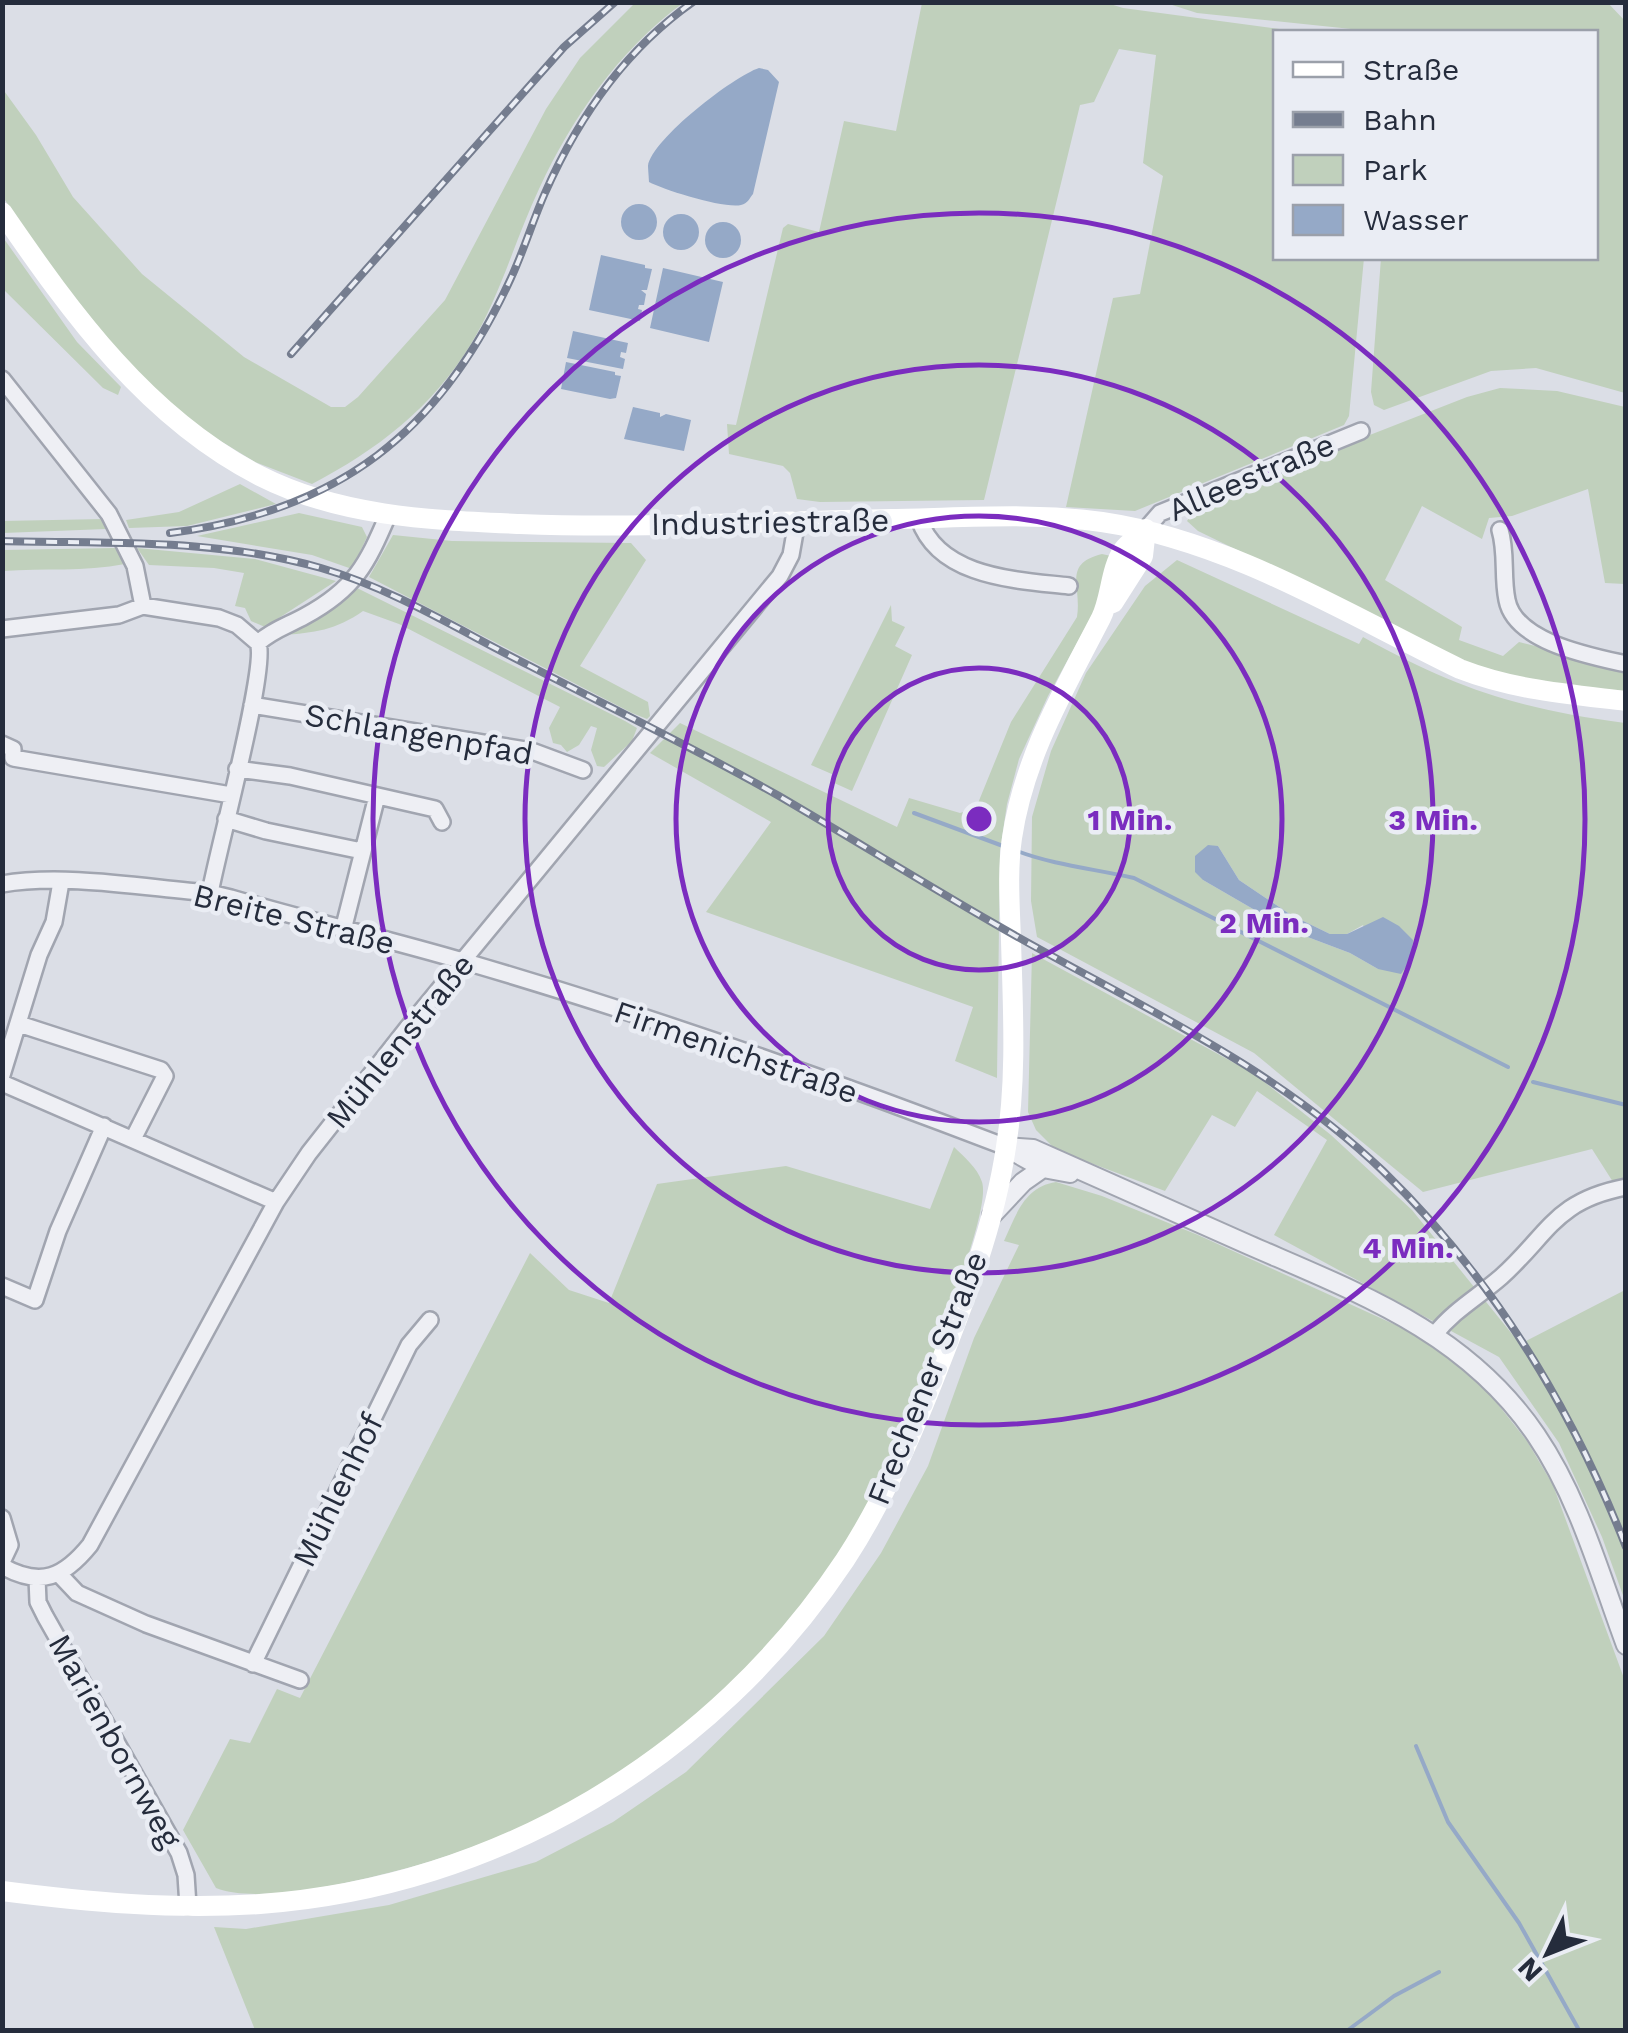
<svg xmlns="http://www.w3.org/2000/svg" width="1628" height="2033" font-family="'Work Sans',sans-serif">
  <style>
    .green { fill: #c0d0bc; fill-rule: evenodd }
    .water { fill: #95a9c7 }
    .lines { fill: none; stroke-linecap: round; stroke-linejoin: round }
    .stream { stroke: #95a9c7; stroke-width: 4 }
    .minor-casing { stroke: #a1a5b0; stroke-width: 20 }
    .tertiary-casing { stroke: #a1a5b0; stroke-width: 22 }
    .minor { stroke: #eeeff4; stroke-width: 15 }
    .tertiary { stroke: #eeeff4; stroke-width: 18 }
    .secondary { stroke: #fff; stroke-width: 20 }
    .rail-casing { stroke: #757d8f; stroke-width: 8 }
    .rail { stroke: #eaedf4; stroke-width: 4; stroke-dasharray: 11; stroke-linecap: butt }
    .ring { fill: none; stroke: #7b2cbf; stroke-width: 5 }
    .labels { text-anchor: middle; stroke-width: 9; stroke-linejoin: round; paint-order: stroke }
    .street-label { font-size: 32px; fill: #252c3c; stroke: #eaedf4 }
    .centre { fill: #7b2cbf; stroke: #eaedf4; stroke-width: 5 }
    .ring-label { font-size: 30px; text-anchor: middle; font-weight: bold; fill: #7b2cbf; stroke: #eaedf4; stroke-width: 9; stroke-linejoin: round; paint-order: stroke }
  </style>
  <rect width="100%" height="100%" fill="#dbdee6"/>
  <path class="green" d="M635,3H683C619,50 572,118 539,189C515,240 500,296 471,344C432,408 377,450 312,484L255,462L214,437L166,401L137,374L44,260L3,197L2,88L36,135L73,197L142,274L244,357L331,407H345L358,397L445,300L546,109L580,58Z
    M922,3H1107L1123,8L1302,32H1276V258H1364L1349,416L1344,425L1135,511L1066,507L1113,298L1140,294L1163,176L1143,163L1156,55L1119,49L1094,102L1080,105L984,500L820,502L797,499L790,473L783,466L729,454L727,424L736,425L783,228L788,224L819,232L844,121L896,131Z
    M1166,3H1608L1626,22L1625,393L1536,368L1491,371L1384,410L1374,405L1371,392L1381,258H1596V32H1380L1197,13Z
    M2,236L77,342L121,387L118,395L103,388L3,289Z
    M1500,388L1557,391L1625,407V584L1605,583L1588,489L1512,516L1489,518L1482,539L1422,506L1385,580L1462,627L1459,640L1503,656L1519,642L1625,668V692L1534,682L1473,665L1198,531L1187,521L1201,501L1467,397Z
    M240,484L276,504L187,526L129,528L126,520L179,512Z
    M299,513L362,527L367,537L352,569L312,555L197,536Z
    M104,519L106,529L3,533L2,521Z
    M393,535L452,541L631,543L646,560L580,666L648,702L650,716L647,719L632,713L369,577Z
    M115,548L125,564C84,572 44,568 3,571V550Z
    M137,548L255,559L336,581L265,627L251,621L245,608L235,606L244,573L214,568L149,565Z
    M1102,554L1111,556L1095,610L1048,696L1019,759L1007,804L1000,851L997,1078L955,1061L973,1007L706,912L771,822L650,753L680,723L897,827L909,798L960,813L976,808L1011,722L1077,617C1082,586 1062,564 1102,554Z
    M1177,560L1359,644L1363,637C1456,689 1520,709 1625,723V1180L1613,1182L1592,1149L1423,1192L1254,1053L1037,937L1031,901L1032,817L1051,751L1086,673L1145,586ZM1218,846L1239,880L1291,915L1330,934H1347L1363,925L1378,969L1350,953L1289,930L1203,880Z
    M357,588L625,721L637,728L632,741L604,767L597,766L591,750L597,728L591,726L579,745L567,752L561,745L553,743L549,728L560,707L399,624L363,611C336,630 314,633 282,635L330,609Z
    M891,605L892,621L905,627L895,646L912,655L852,791L832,782L834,775L811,765Z
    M1032,953L1253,1073L1331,1135L1412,1210L1520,1344L1625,1290V1601L1602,1537L1559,1443L1499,1357L1274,1235L1327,1140L1257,1091L1235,1127L1212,1115L1165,1191L1056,1150L1036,1130L1028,1112Z
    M954,1147C964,1157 977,1167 982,1182C989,1203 959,1282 951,1306C929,1374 899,1453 863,1515C759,1692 588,1825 388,1873C344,1884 257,1904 216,1888L183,1830L230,1739L250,1743L277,1689L300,1698L530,1253L569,1290L609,1303L657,1184L786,1166L930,1209Z
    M1056,1182L1102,1196L1198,1235L1409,1331L1446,1355L1489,1393L1527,1441L1553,1485L1625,1681V2030H255L214,1927L246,1929L389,1905L536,1862L613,1822L686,1772L824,1636L881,1553L928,1466L974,1338L1019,1245L1004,1241C1016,1215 1024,1187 1056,1182Z"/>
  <path class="water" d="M759,68L768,70L779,82L753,194C749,199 748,203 741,205C725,209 664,190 649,182C649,180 648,168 648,166C652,139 734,76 759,68Z
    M621 222a18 18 0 1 1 36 0a18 18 0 1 1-36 0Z
    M663 232a18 18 0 1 1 36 0a18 18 0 1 1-36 0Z
    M705 240a18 18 0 1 1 36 0a18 18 0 1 1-36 0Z
    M601,255L645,265V268L652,269L647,290H641L646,294L644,305H639L638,309L642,310L640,321L589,310Z
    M663,268L723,282L709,342L650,328Z
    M573,331L628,343L626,353L621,352L620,357L625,359L623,369L567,358Z
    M566,362L615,372V375L621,376L616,398L610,399L561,389Z
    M633,407L660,413V417L666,414L691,420L684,451L624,439Z
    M1208,845L1218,846L1239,880L1291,915L1330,934H1347L1383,917L1399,926L1413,940L1412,958L1401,974L1378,969L1350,953L1289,930L1203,880L1195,872V856Z"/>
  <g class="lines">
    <path class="stream" d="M914,813L1003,846
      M1017,851C1054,865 1095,869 1134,878L1508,1067
      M1533,1082L1626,1105
      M1416,1746L1448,1822L1519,1923L1579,2030
      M1348,2030L1394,1996L1439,1972"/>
    <g class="minor-casing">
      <path id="minor" d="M2,379L109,514L135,566L143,606
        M919,519C939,578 1017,580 1069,586
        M1146,529L1160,513L1361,431
        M1500,530C1507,553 1502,576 1507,600C1515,642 1590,656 1626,664
        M2,629L119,615L143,606L219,618L237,625L258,643
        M258,643C272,630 289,625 305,616C355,589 367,564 388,515
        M252,705L532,751L583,770
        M2,744L13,749V758
        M13,758L231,795
        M237,769L290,776L435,809L442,822
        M226,819L266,831L362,851
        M2,884C65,873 146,888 210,893L231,898C309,921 388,939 466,962C648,1015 829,1079 1006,1147
        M210,893C217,853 268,666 258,643
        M343,930L377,796
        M19,1024L161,1070L165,1076L133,1139
        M2,1075L39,955L54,922L61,882
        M2,1083L276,1202
        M2,1286L35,1300L58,1231L104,1126
        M1435,1334C1454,1310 1478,1297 1501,1277C1549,1234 1554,1201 1626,1187
        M2,1518L10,1545L2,1562
        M2,1566C41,1588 64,1577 90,1545L276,1202L309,1153L409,1026L780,576L791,555L797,521
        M59,1574L77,1593L146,1624L300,1680
        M37,1578L38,1602L45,1616L179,1853L186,1875L188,1906
        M253,1664L409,1345L430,1320"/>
    </g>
    <g class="tertiary-casing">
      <path id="tertiary" d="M1006,1147L1033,1149C1105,1181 1177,1213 1249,1245C1359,1293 1466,1332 1536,1435C1579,1498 1600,1575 1626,1645
        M1011,1150L1043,1168L1070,1173
        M992,1215L1023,1182L1043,1168"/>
    </g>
    <use href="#minor" class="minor"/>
    <use href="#tertiary" class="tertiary"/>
    <path class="secondary" d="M2,212C72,314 147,418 260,476C341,517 431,520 520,524C644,529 768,521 892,519C962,518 1033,512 1102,522C1230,541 1345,613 1460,669C1514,690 1568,694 1626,701
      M1113,603L1143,556L1146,529
      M2,1891C87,1902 174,1910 260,1904C498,1887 714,1757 845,1560C881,1505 908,1444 932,1384C962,1308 994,1229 1006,1147C1017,1080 1013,1009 1011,941C1010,907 1007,872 1012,838C1024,757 1064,690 1101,618C1111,598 1110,570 1123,550C1128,543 1140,535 1146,529"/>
    <g class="rail-casing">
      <path id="rail" d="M291,354L564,47L615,2
        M170,533C339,511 440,433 511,278C524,250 533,220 545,193C578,118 626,49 693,2
        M2,541C111,544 216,538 321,568C394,589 462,632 530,666C613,709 698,750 779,796C851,838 922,882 995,924C1129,1002 1270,1062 1383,1171C1493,1278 1570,1404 1626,1547"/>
    </g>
    <use href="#rail" class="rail"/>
  </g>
  <g class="ring">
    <circle cx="979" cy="819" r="151"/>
    <circle cx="979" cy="819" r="303"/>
    <circle cx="979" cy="819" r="454"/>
    <circle cx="979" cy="819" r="606"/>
  </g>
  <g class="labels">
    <g class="street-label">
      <text transform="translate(1251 477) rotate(-23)" y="11">Alleestraße</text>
      <text transform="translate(770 522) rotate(-1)" y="11">Industriestraße</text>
      <text transform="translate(419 734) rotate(10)" y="11">Schlangenpfad</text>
      <text transform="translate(294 919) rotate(14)" y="11">Breite Straße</text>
      <text transform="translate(400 1041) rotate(-51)" y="11">Mühlenstraße</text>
      <text transform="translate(736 1052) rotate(19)" y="11">Firmenichstraße</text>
      <text transform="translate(927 1378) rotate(-68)" y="11">Frechener Straße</text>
      <text transform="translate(338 1490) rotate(-64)" y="11">Mühlenhof</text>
      <text transform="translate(115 1741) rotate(61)" y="11">Marienbornweg</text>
    </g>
  </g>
  <circle cx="979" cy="819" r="15" class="centre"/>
  <g class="ring-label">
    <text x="1130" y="830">1 Min.</text>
    <text x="1433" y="830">3 Min.</text>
    <text x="1264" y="933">2 Min.</text>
    <text x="1408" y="1258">4 Min.</text>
  </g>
  <rect width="1628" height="2033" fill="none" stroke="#252c3c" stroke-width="10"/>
  <rect x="1273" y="30" width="325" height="230" fill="#eaedf4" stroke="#9ba0aa" stroke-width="2.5"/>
  <rect x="1293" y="62" width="50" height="15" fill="#ffffff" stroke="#9ba0aa" stroke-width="2.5"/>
  <text x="1363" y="80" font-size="30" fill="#252c3c">Straße</text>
  <rect x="1293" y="112" width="50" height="15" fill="#757d8f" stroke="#9ba0aa" stroke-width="2.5"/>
  <text x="1363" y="130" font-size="30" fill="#252c3c">Bahn</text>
  <rect x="1293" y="155" width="50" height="30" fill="#c0d0bc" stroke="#9ba0aa" stroke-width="2.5"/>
  <text x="1363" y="180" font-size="30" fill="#252c3c">Park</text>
  <rect x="1293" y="205" width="50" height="30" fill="#95a9c7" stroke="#9ba0aa" stroke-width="2.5"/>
  <text x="1363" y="230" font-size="30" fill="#252c3c">Wasser</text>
  <g transform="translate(1548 1953) rotate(227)" stroke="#eaedf4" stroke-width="8" paint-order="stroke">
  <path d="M0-8L18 38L0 25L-18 38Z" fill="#252c3c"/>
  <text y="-15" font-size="28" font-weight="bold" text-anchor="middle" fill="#252c3c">N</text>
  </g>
</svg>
